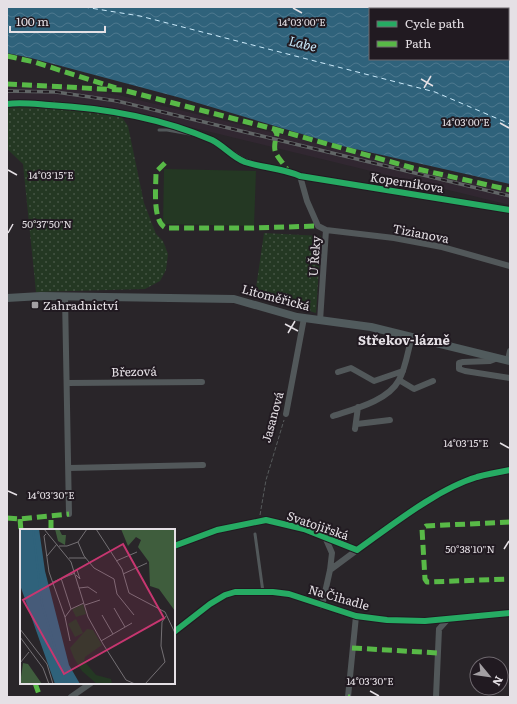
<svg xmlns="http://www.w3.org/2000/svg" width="517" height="704" font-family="Literata,serif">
  <defs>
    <pattern id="grass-dots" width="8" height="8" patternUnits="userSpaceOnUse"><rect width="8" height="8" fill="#243823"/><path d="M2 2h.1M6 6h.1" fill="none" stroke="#445443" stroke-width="1.8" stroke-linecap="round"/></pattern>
    <pattern id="water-waves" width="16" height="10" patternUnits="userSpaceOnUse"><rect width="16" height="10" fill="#2f627b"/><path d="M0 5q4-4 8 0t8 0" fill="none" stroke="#4d788e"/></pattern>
  </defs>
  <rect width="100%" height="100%" fill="#292529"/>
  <!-- built -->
  <path fill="#312731" d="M36,85l39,3 43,7 392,95v15l-394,-96 -61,-8 -48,-1v-14z"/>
  <!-- grass -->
  <path fill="url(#grass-dots)" d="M7,100l48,1 61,8 12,17 16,77 12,31 7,7 5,13 -2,16 -6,11 -15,8 -109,3 -13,-128 -16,-15z
    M264,233l57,3 -5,77 -61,-18z"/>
  <!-- garden -->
  <path fill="#243823" d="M164,169l92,2 -2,55 -91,-2z"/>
  <!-- water -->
  <path fill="url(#water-waves)" d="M7,7h468l13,2h-118v50h138v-47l2,1v171l-168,-38 -161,-48 -150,-40 -24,-5z"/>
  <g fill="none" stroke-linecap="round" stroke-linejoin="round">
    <!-- ferry -->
    <path stroke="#c9e9fa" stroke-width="1" stroke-dasharray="5 4" stroke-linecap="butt" d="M84,7l56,9 295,76 75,32"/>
    <!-- path -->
    <path stroke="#565a5b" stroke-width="1" stroke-dasharray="4 2" stroke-linecap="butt" d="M260,515l6,-35 18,-60"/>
    <!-- service -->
    <path stroke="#52585a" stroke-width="3" d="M159,130h8l34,6
      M255,534l8,58"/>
    <!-- minor -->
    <path stroke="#52585a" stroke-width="6" d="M201,136l12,5 31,20 17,5 27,5 12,5 210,34
      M300,176l7,25 11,25 8,4 -6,91
      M326,230l68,8 48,9 68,19
      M65,297l4,217
      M498,358l-8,3 -27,1 -4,1v6l6,2 45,7
      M508,360l2,-9
      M338,372l13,-4 23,13 29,-10
      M399,380l15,9 19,-8
      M67,383l135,-1
      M286,414l18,-96
      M333,416c21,-7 55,-15 66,-36 7,-13 9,-30 13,-44
      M357,424l33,-4
      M355,429l3,-22
      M69,468l134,-3
      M174,546l43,-16 49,-10 38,9 53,21c34,-24 80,-61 120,-73 11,-3 22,-5 33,-7
      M330,570l27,-20
      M322,606l8,-36 2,-17 -7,-16
      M174,632l36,-28 15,-9 10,-3h38l16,2 67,22 31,4 38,1 85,-8
      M71,697l20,-14
      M348,697l8,-81
      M436,697l3,-68 9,-10"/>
    <!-- secondary -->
    <path stroke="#515b5d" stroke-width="8" d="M7,298l34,-2 193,3 63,18 74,10 139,34"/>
    <!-- rail casing -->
    <g stroke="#616566" stroke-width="3.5">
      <path id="rail" d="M7,91l49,1 61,9 393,95"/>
    </g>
    <!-- rail -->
    <use href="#rail" stroke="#211a21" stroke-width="2" stroke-dasharray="6" stroke-linecap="butt"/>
    <!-- quiet -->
    <path stroke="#58b947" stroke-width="5" stroke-dasharray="10 5" stroke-linecap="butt" d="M7,56l27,6 82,26
      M7,84l116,6 151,39 3,5c-6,21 0,19 11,37
      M274,129l139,39 97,22
      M165,163l-9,9c0,15 -4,50 10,56h88l64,-2
      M7,518l13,1 49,-5
      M20,519l1,12
      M510,522l-84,4 -4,3 3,50 2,3 83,-3
      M51,530v-14
      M352,648l86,5
      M35,683l5,14
      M348,697h2"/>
    <!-- cycleway casing -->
    <g stroke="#211a21" stroke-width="8">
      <path id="cycleway" d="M7,104c14,-2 28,0 42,1 56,3 112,13 163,35 12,6 20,17 33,22 18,6 37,6 55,14l210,34
        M174,546l43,-16 49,-10 38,9 53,21c34,-24 80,-61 120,-73 11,-3 22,-5 33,-7
        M174,632l36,-28 15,-9 10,-3h38l16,2 67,22 31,4 38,1 85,-8"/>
    </g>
    <!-- cycleway -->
    <use href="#cycleway" stroke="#26ab63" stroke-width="6"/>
  </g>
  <!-- ticks -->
  <path fill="none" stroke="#e5e0e5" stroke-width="1.5" d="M293,8l9,5M421,79l12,7M424,88l7,-12M500,123l9,5M8,170l9,5M8,233l5,-9M285,324l13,7M288,333l7,-12M500,443l9,5M8,491l9,4M504,549l5,-8M370,691l9,5"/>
  <!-- markers -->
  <rect fill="#a39fa3" stroke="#211a21" stroke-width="1.5" x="31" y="301" width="8" height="8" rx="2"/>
  <g text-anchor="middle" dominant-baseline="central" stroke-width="4" stroke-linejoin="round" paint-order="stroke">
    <!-- street labels -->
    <g font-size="12" fill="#e5e0e5" stroke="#211a21">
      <text transform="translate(407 182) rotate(9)">Koperníkova</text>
      <text transform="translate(421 233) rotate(11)">Tizianova</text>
      <text transform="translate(314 256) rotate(-86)">U Řeky</text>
      <text transform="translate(276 297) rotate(15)">Litoměřická</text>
      <text transform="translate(134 371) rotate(-1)">Březová</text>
      <text transform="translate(272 417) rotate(-75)">Jasanová</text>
      <text transform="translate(318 525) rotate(19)">Svatojiřská</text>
      <text transform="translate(339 597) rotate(16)">Na Čihadle</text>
    </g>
    <!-- poi labels -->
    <g font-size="12" fill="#e5e0e5" stroke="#211a21" text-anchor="start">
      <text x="43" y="305">Zahradnictví</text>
    </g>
    <!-- water labels -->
    <g font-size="13" font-style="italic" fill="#c9e9fa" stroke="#211a21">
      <text transform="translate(303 43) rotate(14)">Labe</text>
    </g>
    <!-- neighbourhood labels -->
    <g font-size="13" font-weight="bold" fill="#e5e0e5" stroke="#211a21">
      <text x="404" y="339">Střekov-lázně</text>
    </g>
  </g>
  <!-- overview -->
  <g transform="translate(20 529)">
    <rect width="155" height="155" fill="#292529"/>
    <path d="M63,75l3,10 -10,3 -4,-8zM67,100l6,1 9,15 -17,12 -1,4 12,14 15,4 1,5h-15l-15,-13 -8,-13 -4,-10z" fill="#243823"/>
    <path d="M35,0h4l3,6h4l-1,10 -7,-4zM101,0h54v82l-16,-22 -9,-3 -1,-24 -11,-15 3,-7 -5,-3 -8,9zM3,134l5,1 14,20h-22z" fill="#3f5d3d"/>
    <path d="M56,90l7,14 -8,4 -7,-13z" fill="#243823"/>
    <path d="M0,0h19l6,42 24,94 11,19h-25l-35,-99z" fill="#2f627b"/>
    <path fill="none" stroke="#2f627b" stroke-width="2" d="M13,0l9,75 24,80"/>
    <path fill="none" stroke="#747074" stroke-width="1" d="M24,0l27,33 17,55 15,27 23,36 9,4M76,0l26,40 7,24 36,19 10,21M26,5l-2,2 5,36 16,45 5,24M58,13l6,14 10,12 20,11 3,15 17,21M39,17h8l11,-4 9,-13M27,27l10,-12M49,29h17M96,32l21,-9M103,45l24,-11M56,46l4,4 -3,-9M41,49l10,31M33,53l22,-9M59,59l9,-1 9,6M65,76l15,-5M94,79l11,19M82,86l11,19M45,88l6,-8 13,-6M0,100l27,35 6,20M0,108l23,31 6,16M81,112l31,-18M0,134l9,-11M125,155l20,-22 -4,-16 1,-24 4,-6"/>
    <path fill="#c73670" fill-opacity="0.15" stroke="#c73670" stroke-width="2" d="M103,15l41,74 -100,56 -41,-74z"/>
    <rect width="155" height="155" fill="none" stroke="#e5e0e5" stroke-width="2"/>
  </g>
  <g font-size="10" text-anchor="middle" fill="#e5e0e5" stroke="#211a21" stroke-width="4" stroke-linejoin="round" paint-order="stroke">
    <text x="302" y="26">14°03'00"E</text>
    <text x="466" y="126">14°03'00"E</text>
    <text x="51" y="179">14°03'15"E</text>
    <text x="47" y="228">50°37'50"N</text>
    <text x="466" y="447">14°03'15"E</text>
    <text x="51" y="499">14°03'30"E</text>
    <text x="470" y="553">50°38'10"N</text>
    <text x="370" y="685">14°03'30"E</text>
  </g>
  <!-- border -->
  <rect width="517" height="704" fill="none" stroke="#e5e0e5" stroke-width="16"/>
  <!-- legend -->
  <rect x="369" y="8" width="140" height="52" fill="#211a21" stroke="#6f696f"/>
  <rect x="377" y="21" width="20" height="6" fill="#26ab63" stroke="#6f696f"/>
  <text x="405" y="28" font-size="12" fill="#e5e0e5">Cycle path</text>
  <rect x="377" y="41" width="20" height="6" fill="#58b947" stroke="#6f696f"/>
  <text x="405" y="48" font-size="12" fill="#e5e0e5">Path</text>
  <!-- north arrow -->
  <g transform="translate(489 676) rotate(119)"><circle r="19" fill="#211a21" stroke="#6f696f"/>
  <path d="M0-3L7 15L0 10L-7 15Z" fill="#a39fa3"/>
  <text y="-6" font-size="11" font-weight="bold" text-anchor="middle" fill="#e5e0e5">N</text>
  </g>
  <!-- scale -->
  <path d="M10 26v6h95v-6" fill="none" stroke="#e5e0e5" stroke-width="2"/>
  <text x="16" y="26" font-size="12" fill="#e5e0e5" stroke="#211a21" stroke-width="3" paint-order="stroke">100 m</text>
</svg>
